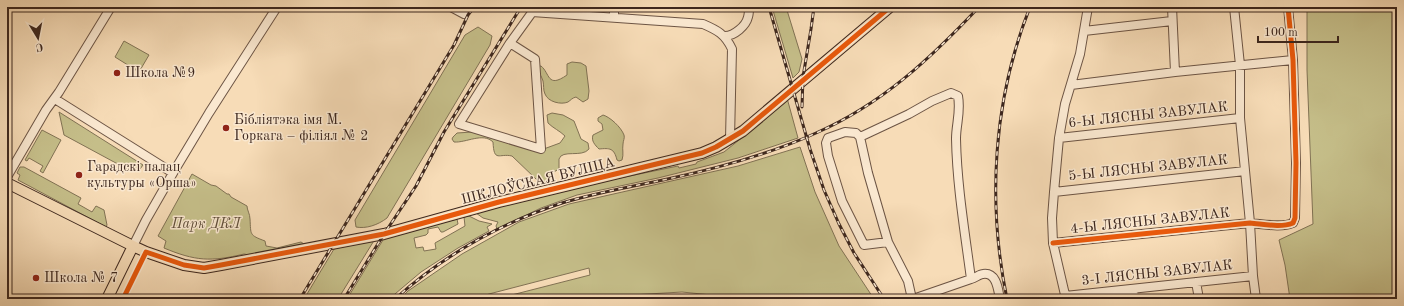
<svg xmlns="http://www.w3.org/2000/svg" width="1404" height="306" font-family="'Old Standard TT',serif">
  <rect width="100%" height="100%" fill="#f7dcb7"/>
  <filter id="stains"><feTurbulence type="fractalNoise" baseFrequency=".005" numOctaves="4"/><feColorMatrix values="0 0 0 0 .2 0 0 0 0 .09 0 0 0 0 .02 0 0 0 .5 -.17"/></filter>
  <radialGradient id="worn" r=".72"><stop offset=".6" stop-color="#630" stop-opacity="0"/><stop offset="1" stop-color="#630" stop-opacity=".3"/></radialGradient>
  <!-- green -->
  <path fill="#c5be89" stroke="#817254" d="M772,7h14l16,52 -3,13 -6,6z
    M1307,7h90v292h-107l-5,-34 -6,-25 34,-16 -6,-154z
    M478,27l14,9 -2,9 -103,173c-9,7 -21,11 -31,9l-1,-7 110,-185z
    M124,41l25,14 -10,17 -24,-15z
    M572,62l9,1 5,3 3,25 -1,8 -5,3 -7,-5c-4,1 -5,3 -8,5 -7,3 -20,0 -23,-8 -2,-4 -1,-9 -2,-13 -2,-6 -4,-7 -5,-15h3c9,7 6,23 26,9v-11z
    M787,98l11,40 -60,20 -80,20 -81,17 -36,13 -44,21 -1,-3 2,-4 -15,-4 -7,-5 86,-23 116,-24 1,2 17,-4 1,-2 27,-10 35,-28z
    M59,112l84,53 -3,4h-13l-63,-34z
    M552,113l11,2 11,6 7,18 7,4 1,6c-7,9 -27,0 -30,10 0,3 0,7 0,10l-7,4 -4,7 -5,3 -7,-4 -24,-23c-13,-3 -18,7 -19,-14 -10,-10 -27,1 -39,0l-2,-3 1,-2 4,-4 15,-1 69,18 19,-7 5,-7c-5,-5 -12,-8 -17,-13l-1,-8z
    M603,115c7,2 18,12 21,20 1,3 -1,6 -1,9 -1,6 1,10 -1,16l-3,1 -2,-1c-3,-12 -7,-12 -18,-11 -4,-4 -8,-8 -6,-14l10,-5 -1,-6 -4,-3v-3z
    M42,130l19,10 -18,33 -3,-2 3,-5 -14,-8 -2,3 -2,-1z
    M800,147l15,45 24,54 35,53h-124l-68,-7 -51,3 -36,4h-99l94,-24 -1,-7 -100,26 -12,5h-77l8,-8 54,-37 57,-32 50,-18 169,-38z
    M20,167h4l57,31 -3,6 14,8 4,-6 8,4 3,15 -1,2 -88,-47 2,-5 -3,-2z
    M192,174l19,11 5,1 11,8h2l2,3 16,9c0,4 3,8 3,13 1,16 -1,16 15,22l1,5 11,2 24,-6 3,2 -1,2 -54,9 -5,-1c-33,8 -49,7 -80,-6l2,-7 -8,-5z
    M469,216l10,5 13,3 -5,3 2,4 -31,17 -37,24 -32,27h-42l39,-64 71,-16 1,5 -15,8h-2l-3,-5 -10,2v4l-2,2 -12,3 2,10 7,-1 1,4 12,-2 -1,-6 30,-17 -1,-9z
    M375,239l-37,60h-34l30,-50z"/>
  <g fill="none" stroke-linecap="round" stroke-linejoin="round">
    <!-- minor casing -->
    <g stroke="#6c5444" stroke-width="10">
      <path id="minor" d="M451,7l13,7
        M1172,7l3,65
        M1234,7l6,58v53l10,105 3,53 3,23
        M532,12l171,12c14,6 22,10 29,25l-2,90
        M614,17v-10
        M1084,31l88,-10
        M725,36c9,0 21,-10 23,-19 1,-3 1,-7 1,-10
        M510,43l25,16 6,90 -82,-25 51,-81 26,-36
        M1071,85l104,-13 118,-12
        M55,99l118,74
        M860,137l49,-23 23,-13 19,-8 7,3c3,16 -2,28 -2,43 1,47 9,94 15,140l-58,20
        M860,137l-4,-4 -11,-1 -17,6 -2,5 2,13 14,45 22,44 24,-3
        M860,137l8,36 20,69 20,39 4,18
        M1059,138l181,-20
        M7,177l39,-67 13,-18 52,-85
        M1054,192l191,-21
        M1053,243l197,-20c13,1 31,5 43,0l2,-5 1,-55 -3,-103 -5,-53
        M133,246l13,-26 27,-47 36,-60 68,-106
        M971,279c4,-1 9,-5 12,-5 14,-2 15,16 17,25
        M1196,282l3,17
        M1133,289l1,10
        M1065,296l188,-20
        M1066,299l-13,-56 -1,-25 2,-26 5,-54 6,-34 15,-50 8,-47"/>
    </g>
    <!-- major casing -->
    <g stroke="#3d271e" stroke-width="12">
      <path id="major" d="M7,183l126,63 13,6 38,13 20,3 17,-3 163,-31 115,-32 203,-49 14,-6 27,-16 147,-124
        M107,299l26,-53"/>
    </g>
    <!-- minor -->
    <use href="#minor" stroke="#fae8d0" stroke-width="8"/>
    <!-- major -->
    <use href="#major" stroke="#f7dcb7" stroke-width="10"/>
    <!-- rail casing -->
    <g stroke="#3d271e" stroke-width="3">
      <path id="rail" d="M769,7l41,142 14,41 15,34 15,29 30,46
        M802,107l1,-30 8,-48 3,-22
        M300,299l154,-254 14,-30 6,-8
        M344,299l40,-65 32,-48 28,-54 77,-125
        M395,299c48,-43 106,-76 167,-96 33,-10 67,-16 101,-23 52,-11 105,-25 153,-47 66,-29 114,-74 163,-126
        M1007,299c-20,-97 -14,-199 23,-292"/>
    </g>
    <!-- rail -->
    <use href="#rail" stroke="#fae8d0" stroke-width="1.5" stroke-dasharray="4.5" stroke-linecap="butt"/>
    <!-- cycleway casing -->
    <g stroke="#fae8d0" stroke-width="8">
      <path id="cycleway" d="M1053,243l197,-20c13,1 31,5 43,0l2,-5 1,-55 -3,-103 -5,-53
        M123,299l23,-47 38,13 20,3 17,-3 163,-31 115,-32 203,-49 14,-6 27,-16 147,-124"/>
    </g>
    <!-- cycleway -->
    <use href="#cycleway" stroke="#e8590c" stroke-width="5"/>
  </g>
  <!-- markers -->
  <g fill="#8f2418" stroke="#fae8d0" stroke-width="1.5">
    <circle cx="117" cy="73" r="4"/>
    <circle cx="226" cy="128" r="4"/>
    <circle cx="79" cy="175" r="4"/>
    <circle cx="36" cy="278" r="4"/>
  </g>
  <g text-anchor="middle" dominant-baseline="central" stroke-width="3" stroke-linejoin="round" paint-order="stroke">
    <!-- poi labels -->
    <g font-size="14" fill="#3d271e" stroke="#fae8d0" text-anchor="start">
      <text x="125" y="73">Школа №9</text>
      <text x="234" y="120">Бібліятэка імя М.<tspan x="234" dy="16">Горкага – філіял № 2</tspan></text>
      <text x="87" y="167">Гарадскі палац<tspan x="87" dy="16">культуры «Орша»</tspan></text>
      <text x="44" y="278">Школа № 7</text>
    </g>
    <!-- street labels -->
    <g font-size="14" fill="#3d271e" stroke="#fae8d0">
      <text transform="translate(1148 115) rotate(-6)">6-Ы ЛЯСНЫ ЗАВУЛАК</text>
      <text transform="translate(1148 168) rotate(-6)">5-Ы ЛЯСНЫ ЗАВУЛАК</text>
      <text transform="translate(538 181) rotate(-14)">ШКЛОЎСКАЯ ВУЛІЦА</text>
      <text transform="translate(1150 221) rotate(-6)">4-Ы ЛЯСНЫ ЗАВУЛАК</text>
      <text transform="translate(1157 273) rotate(-6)">3-І ЛЯСНЫ ЗАВУЛАК</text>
    </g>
    <!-- park labels -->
    <g font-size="14" font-style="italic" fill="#5f4d39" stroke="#fae8d0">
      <text x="206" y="224">Парк ДКЛ</text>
    </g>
  </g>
  <!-- margin -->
  <rect width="1404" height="306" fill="none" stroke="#f7dcb7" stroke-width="24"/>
  <rect x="8" y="8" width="1388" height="290" fill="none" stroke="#3d271e" stroke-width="2"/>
  <rect x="12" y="12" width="1380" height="282" fill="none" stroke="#3d271e"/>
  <!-- north arrow -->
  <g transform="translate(38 38) rotate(170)" stroke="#fae8d0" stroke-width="3" paint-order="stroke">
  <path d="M0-3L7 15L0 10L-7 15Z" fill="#3d271e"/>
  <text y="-6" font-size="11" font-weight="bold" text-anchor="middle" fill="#3d271e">С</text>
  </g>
  <!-- scale -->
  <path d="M1258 36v6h80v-6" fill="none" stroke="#3d271e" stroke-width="2"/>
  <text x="1264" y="36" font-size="12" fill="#3d271e" stroke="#fae8d0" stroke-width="3" paint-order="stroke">100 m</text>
  <rect width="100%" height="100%" filter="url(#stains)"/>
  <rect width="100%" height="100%" fill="url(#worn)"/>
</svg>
